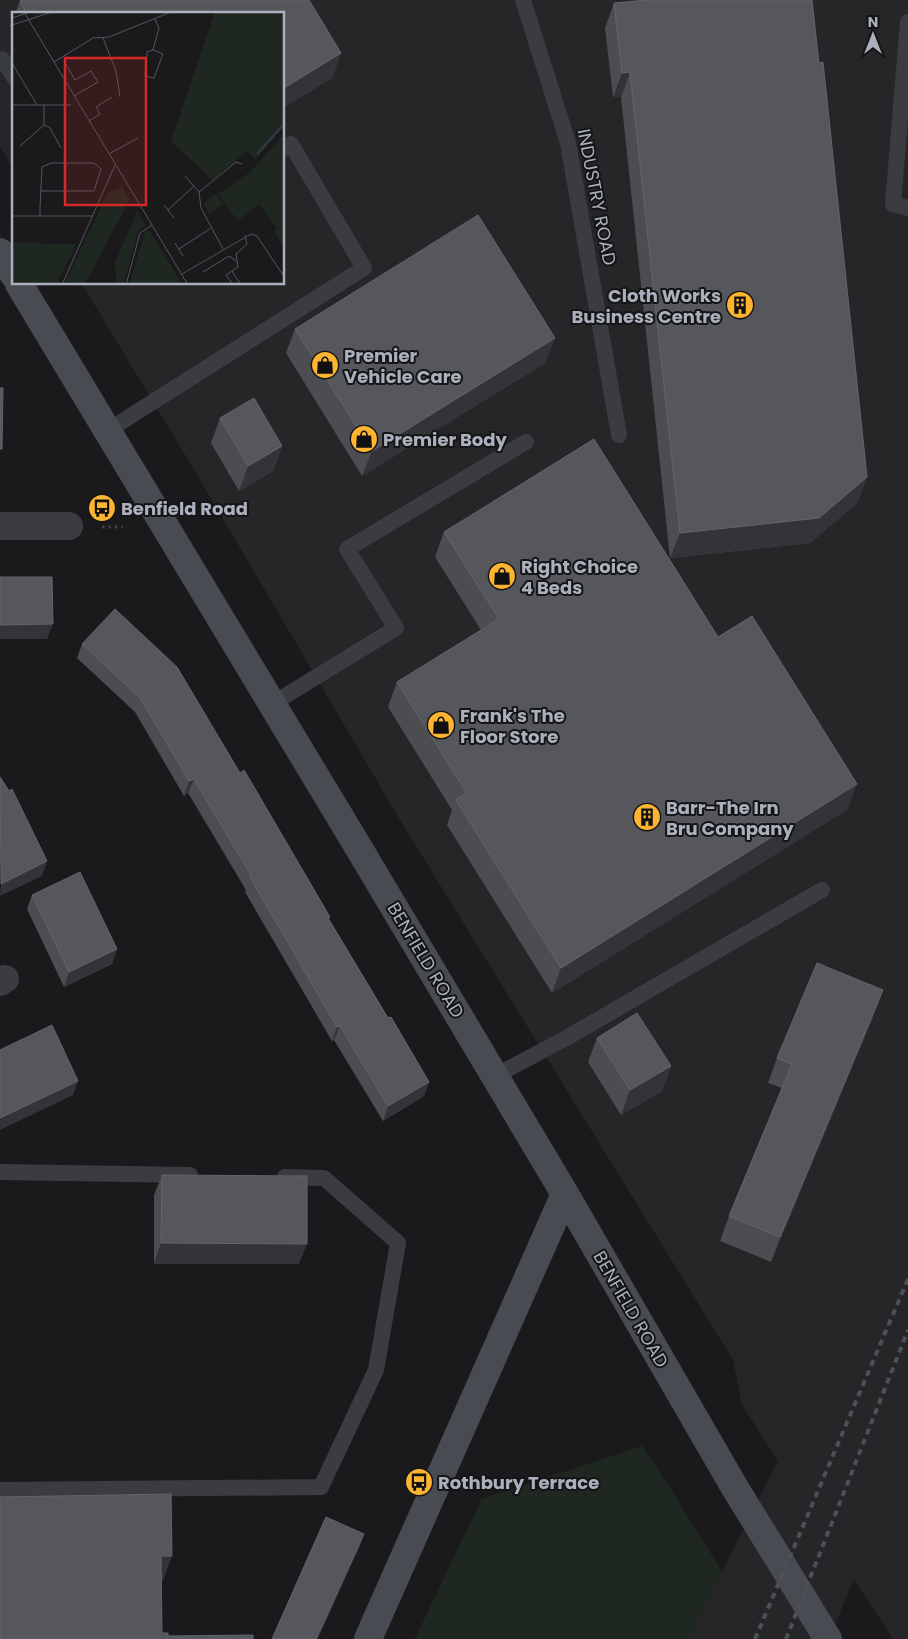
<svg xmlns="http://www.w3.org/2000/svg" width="908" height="1639" font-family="Poppins,sans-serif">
  <rect width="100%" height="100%" fill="#1a1a1c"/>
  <!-- built -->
  <path fill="#262629" d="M0,0h908v1639h-15l-39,-60 -25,60h-414l67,-140 160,-53 30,45 50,81 56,-111 -36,-56 -9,-45 -333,-540 -201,-342 -117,-194h202v-270h-270v156l-14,-23z"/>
  <!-- green -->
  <path fill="#1f2820" d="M642,1446l30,45 50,81 -34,67h-273l67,-140z"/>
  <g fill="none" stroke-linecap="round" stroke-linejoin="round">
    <!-- path -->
    <path stroke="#404349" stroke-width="3" stroke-dasharray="2.5 4" stroke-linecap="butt" d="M102,527h21"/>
    <!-- lane -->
    <path stroke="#3a3c41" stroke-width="16" d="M523,0l45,143 51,292
      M908,22l-15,182 15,4
      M2,59l12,18
      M107,431l257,-163 -73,-124 -7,4
      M272,704l124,-76 -49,-79 179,-107
      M495,1076l73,-39 254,-147
      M0,1172l190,3
      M0,1490l321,-3 55,-117 22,-127 -74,-65 -39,-1"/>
    <!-- street -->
    <path stroke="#3a3c41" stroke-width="28" d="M0,526h69
      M0,982l5,-3"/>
    <!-- secondary -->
    <path stroke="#484b52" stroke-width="28" d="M0,252l14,23
      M19,284l335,556 211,354 170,294 93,151
      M368,1639l197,-445"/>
    <!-- rail -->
    <path stroke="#4d5057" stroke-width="4" stroke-dasharray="6 5" stroke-linecap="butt" d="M755,1639l153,-360
      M786,1639l122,-309"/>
  </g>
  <!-- wall -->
  <path fill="#4b4d51" d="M22,0h287l32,53 -9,25 -48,29v-93h-269l5,-13z
    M614,3l253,474 -9,25 -48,41 -140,15 -49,-461h-8l-8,-69z
    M14,17v15l-4,-6z
    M295,329l260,9 -10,25 -183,113 -76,-123z
    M220,418l62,28 -9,25 -34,20 -28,-48z
    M444,532l274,105 130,172 -296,184 -105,-168 5,-15 -64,-103 9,-25 84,-52 -46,-73z
    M82,644l158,129 148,245 41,64 -5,14 -41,25 -49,-81 -2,1 -87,-149 1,-2 -58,-97 -4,3 -49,-84 -58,-54z
    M32,895l85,54 -5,15 -48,23 -37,-78z
    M874,1015l-103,247 -51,-21 9,-25 53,-128 -14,-5 9,-25z
    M597,1038l74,28 -9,25 -41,24 -33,-53z
    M162,1175l137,89h-145v-69z"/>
  <!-- shaded-wall -->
  <path fill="#333437" d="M341,53l-9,25 -48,29v-19z
    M630,72l-9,25h-8l9,-24z
    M555,338l-10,25 -183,113 10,-25z
    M282,446l-9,25 -34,20 9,-25z
    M867,477l-9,25 -48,41 -140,15 10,-25z
    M53,624l-6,15h-47v-14z
    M194,779l-6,14 -4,3 5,-15z
    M857,784l-9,25 -296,184 9,-25z
    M47,861l-5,15 -42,20 1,-12z
    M117,949l-5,15 -48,23 5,-15z
    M883,990l-9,25 -103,247 9,-25z
    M340,1026l-6,14 -2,1 5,-14z
    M671,1066l-9,25 -41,24 9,-25z
    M78,1081l-5,14 -73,35v-12z
    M429,1082l-5,14 -41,25 5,-15z
    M161,1243l146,1 -8,20h-145z
    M364,1534l-5,14 -41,91h-2z
    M161,1556h11l-9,25h-11z"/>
  <!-- building -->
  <path fill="#56575d" stroke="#63656c" d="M22,0h287l32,53 -57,35v-74h-257l-7,-13z
    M647,0h165l7,63 4,-1 44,415 -48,41 -139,15 -50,-461 -8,1 -8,-70z
    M478,215l77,123 -183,113 -77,-122z
    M0,388h3l-1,61h-2z
    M254,398l28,48 -34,20 -28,-48z
    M594,439l124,198 34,-21 105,168 -296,184 -105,-168 11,-7 -70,-111 102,-63 -55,-87z
    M0,577h52l1,47 -53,1z
    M115,609l62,58 63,106 4,-3 86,147 -2,1 60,100 3,-1 38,65 -41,24 -48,-80 -3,1 -87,-150h2l-58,-98 -5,2 -49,-83 -58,-54z
    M0,777l9,14 3,-2 35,72 -46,23z
    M80,872l37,77 -48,23 -37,-77z
    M817,963l66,27 -103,247 -51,-21 63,-152 -15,-6z
    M637,1013l34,53 -41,24 -33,-52z
    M52,1025l26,56 -78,37v-68z
    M162,1175l145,1v68l-146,-1z
    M171,1494l1,62h-11l1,77h6v3l85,-1v4h-253v-142z
    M326,1517l38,17 -48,105h-44z"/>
  <!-- icons -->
  <defs>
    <g id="building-disc" transform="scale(1.4375)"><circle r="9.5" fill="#fdb431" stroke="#151517"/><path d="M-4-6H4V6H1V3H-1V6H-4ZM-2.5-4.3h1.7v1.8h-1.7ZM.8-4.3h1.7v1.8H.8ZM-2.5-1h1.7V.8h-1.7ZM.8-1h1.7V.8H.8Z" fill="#111"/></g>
    <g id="shop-disc" transform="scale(1.4375)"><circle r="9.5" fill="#fdb431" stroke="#151517"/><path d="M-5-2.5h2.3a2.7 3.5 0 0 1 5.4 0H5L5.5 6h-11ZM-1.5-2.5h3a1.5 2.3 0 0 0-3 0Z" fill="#111"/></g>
    <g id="bus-disc" transform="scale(1.4375)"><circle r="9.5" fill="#fdb431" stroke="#151517"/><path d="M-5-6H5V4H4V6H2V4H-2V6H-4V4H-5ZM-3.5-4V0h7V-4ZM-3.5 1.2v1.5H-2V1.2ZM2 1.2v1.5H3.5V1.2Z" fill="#111"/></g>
  </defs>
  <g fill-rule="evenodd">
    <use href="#building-disc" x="740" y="305"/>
    <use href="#shop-disc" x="325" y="365"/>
    <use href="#shop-disc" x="364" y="439"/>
    <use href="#bus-disc" x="102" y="508"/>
    <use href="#shop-disc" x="502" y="576"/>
    <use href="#shop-disc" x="441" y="725"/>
    <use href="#building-disc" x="647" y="817"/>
    <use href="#bus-disc" x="419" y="1482"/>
  </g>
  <g text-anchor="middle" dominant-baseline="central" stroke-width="4" stroke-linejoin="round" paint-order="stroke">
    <!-- street labels -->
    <g font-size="18" fill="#abb1bc" stroke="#151517">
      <text transform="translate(597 197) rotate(79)">INDUSTRY ROAD</text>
      <text transform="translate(426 960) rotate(59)">BENFIELD ROAD</text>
      <text transform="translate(631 1309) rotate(60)">BENFIELD ROAD</text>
    </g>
    <!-- poi labels -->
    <g font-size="18" font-weight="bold" fill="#abb1bc" stroke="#151517" text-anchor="start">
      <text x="721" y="295" text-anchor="end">Cloth Works<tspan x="721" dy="21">Business Centre</tspan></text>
      <text x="344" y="355">Premier<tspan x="344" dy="21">Vehicle Care</tspan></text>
      <text x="383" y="439">Premier Body</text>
      <text x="121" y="508">Benfield Road</text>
      <text x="521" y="566">Right Choice<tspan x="521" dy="21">4 Beds</tspan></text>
      <text x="460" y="715">Frank's The<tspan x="460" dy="21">Floor Store</tspan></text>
      <text x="666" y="807">Barr-The Irn<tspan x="666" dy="21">Bru Company</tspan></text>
      <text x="438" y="1482">Rothbury Terrace</text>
    </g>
  </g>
  <!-- overview -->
  <g transform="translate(12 12)">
    <rect width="272" height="272" fill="#1a1a1c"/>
    <path d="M203,0h69v114l-28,33 -9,-8 -35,29 -41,-39zM272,122v114l-10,-17 3,-3 -18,-24 -21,17 -20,-27 31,-21zM110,175l8,12 -45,85 -21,1 44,-93zM204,182l8,10 -15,10 -5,-11zM125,199l8,13 -8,10 -13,50h-8l-1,-21zM133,219l5,1 32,52 -53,1zM0,230l46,2h18l-19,40 -45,1z" fill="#1f2820"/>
    <path fill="none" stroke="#2e3942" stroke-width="2.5" d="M245,142l28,-31"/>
    <path fill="none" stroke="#54565c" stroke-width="1" d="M12,0l164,273M0,6l18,-6M0,13l40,-13M91,26l13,33 4,26M141,38l-6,2 -2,24 9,2 9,-24 -10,-4 6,-22 -4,-9M42,50l39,-24 16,-1 62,-25M0,51l25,42M53,51l10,17 16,-9 7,11 -24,14M0,93h59M77,109l11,-7 -4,-7 16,-10M32,113l6,3 11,20M8,134l24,-21v-20M97,142l29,-16M173,164l14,16 2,16 22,41M187,180l37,-30 6,2M152,193l10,13M156,198l26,-24M0,204h81M28,204v-8l2,-41 9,-4h43l7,6 -7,22h-53M163,231l8,13M167,237l32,-21M220,259l9,14M191,260l26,-16 7,5M170,262l69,-40 6,2 26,39M50,273l53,-120M114,273l14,-52 12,-8M221,273l-7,-10 12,-8 -2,-13 11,-10 -2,-9"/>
    <path fill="#d62828" fill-opacity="0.15" stroke="#d62828" stroke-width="2.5" d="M53,46h81v147h-81z"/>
    <rect width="272" height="272" fill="none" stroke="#abb1bc" stroke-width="2.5"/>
  </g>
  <!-- north arrow -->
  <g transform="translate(873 35)" stroke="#151517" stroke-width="4" paint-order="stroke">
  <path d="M0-4L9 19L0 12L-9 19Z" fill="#abb1bc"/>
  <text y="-8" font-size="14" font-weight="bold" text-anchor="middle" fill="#abb1bc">N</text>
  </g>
</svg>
